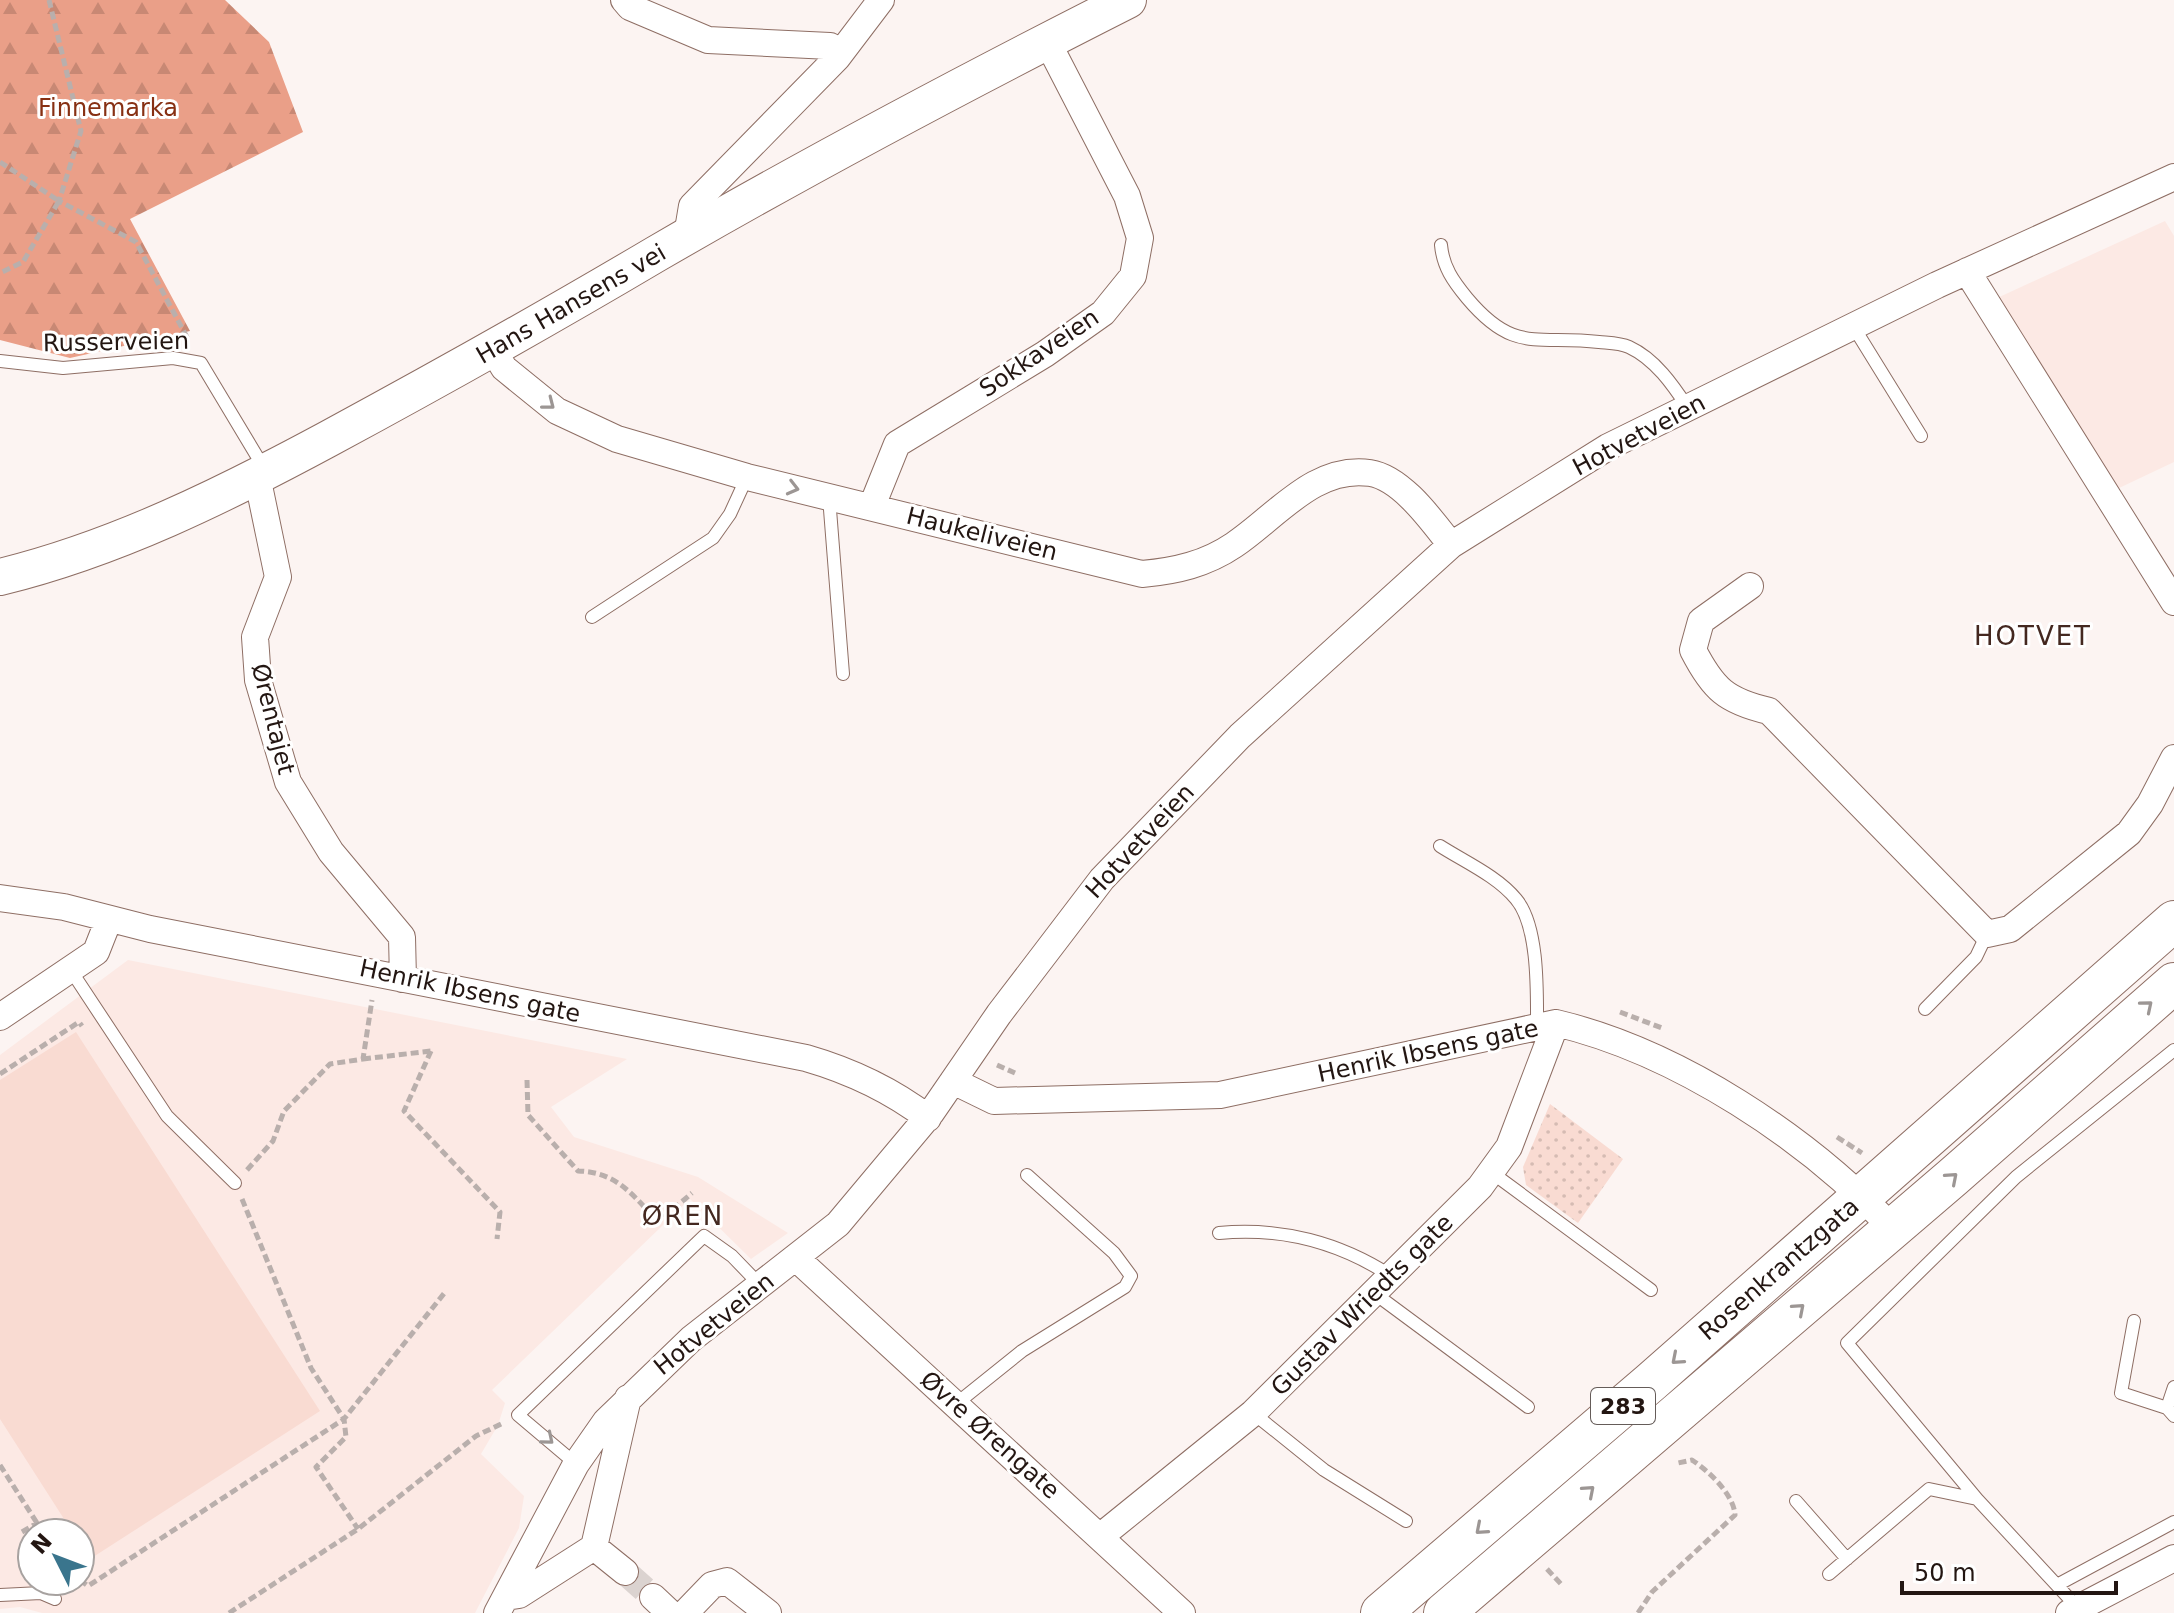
<svg xmlns="http://www.w3.org/2000/svg" width="2174" height="1613" font-family="'DejaVu Sans',sans-serif">
  <defs>
    <pattern id="forest-firs" width="22" height="20" patternUnits="userSpaceOnUse" patternTransform="scale(2)"><rect width="22" height="20" fill="#ea9f88"/><path d="M5 1l3.5 6h-7zM16 11l3.5 6h-7z" fill="#c88874"/></pattern>
    <pattern id="park-dots" width="8" height="8" patternUnits="userSpaceOnUse" patternTransform="scale(2)"><rect width="8" height="8" fill="#f9dbd2"/><path d="M2 2h.1M6 6h.1" fill="none" stroke="#d5bbb3" stroke-width="1.8" stroke-linecap="round"/></pattern>
  </defs>
  <rect width="100%" height="100%" fill="#fcf4f2"/>
  <!-- built -->
  <path fill="#fce9e4" fill-rule="evenodd" d="M2165,221l9,15v226l-57,27 -122,-190z
    M128,960l499,99 -76,48 23,30 124,40 90,56 -37,26 -61,-60 -198,191 13,13 -7,22 -17,29 43,42 -5,32 -44,85h-433l-22,-6 -20,2v-554zM32,1533h48v48h-48z"/>
  <!-- grass -->
  <path fill="#f9dbd2" d="M76,1032l244,379 -230,148 -10,-15v-11h-7l-73,-114v-339z"/>
  <!-- forest -->
  <path fill="url(#forest-firs)" d="M0,0h225l44,42 34,90 -173,87 60,112 -120,27 -70,-18z"/>
  <!-- park -->
  <path fill="url(#park-dots)" d="M1550,1104l73,55 -45,64 -52,-38 -3,-18z"/>
  <g fill="none" stroke-linecap="round" stroke-linejoin="round">
    <!-- street-tunnel -->
    <path stroke="#dbd3d0" stroke-width="26" stroke-dasharray="26 13" stroke-linecap="butt" d="M625,1572l28,25"/>
    <!-- lane casing -->
    <g stroke="#8e6e64" stroke-width="14">
      <path id="lane" d="M1441,245c2,22 12,36 26,53 47,56 69,37 132,44 10,1 21,1 30,5 26,12 44,38 59,61
        M1853,326l68,110
        M0,361l63,7 110,-10 28,5 63,105
        M829,497l14,177
        M592,617l121,-79 17,-24 17,-37
        M1440,846c25,16 57,30 76,53 23,27 21,94 21,128
        M70,969l97,147 68,67
        M1925,1009l51,-52 11,-23
        M1491,1172l160,118
        M1219,1233c62,-6 121,10 172,43
        M1374,1293l154,114
        M2134,1321l-13,72 46,15
        M2174,1387l-7,21 7,8
        M956,1404l66,-53 103,-64 6,-11 -17,-23 -87,-78
        M1253,1413l71,57 82,51
        M576,1464l-58,-49 186,-179 28,20 28,29
        M1977,1499l-130,-156 169,-166 158,-127
        M1796,1501l51,58
        M1829,1574l100,-85 48,10 101,109
        M2057,1585l117,-63
        M0,1595l41,-2 14,6"/>
    </g>
    <!-- street casing -->
    <g stroke="#8e6e64" stroke-width="28">
      <path id="street" d="M624,0l6,7 78,33 122,6 7,12 -145,148 -5,30
        M837,58l44,-58
        M1967,271l207,331
        M493,350l11,18 53,43 60,28 130,38 395,97c34,-3 64,-10 92,-29 42,-28 80,-80 136,-72 32,5 62,48 81,72
        M257,476l21,101 -23,60 3,43 30,102 43,70 71,85 1,42
        M872,506l25,-62 148,-90 58,-41 30,-37 7,-38 -13,-42 -80,-155
        M1750,586l-49,35 -8,29c20,39 33,51 76,61l218,223 23,-5 119,-96 21,-29 24,-46
        M0,898l64,9 86,22 656,129c45,13 84,31 122,60
        M0,1017l96,-65 13,-33
        M953,1081l41,20 226,-6 336,-72c122,29 252,115 337,206
        M797,1259l385,354
        M1101,1536l152,-123 227,-226 29,-40 47,-124
        M594,1547l34,-149
        M594,1547l31,25
        M506,1597l13,-2 75,-48
        M653,1597l17,16
        M497,1613l79,-149 30,-43 85,-82 147,-115 93,-111 68,-99 103,-135 138,-143 211,-191 157,-98 329,-162 237,-108
        M685,1613l27,-28 15,-4 41,32
        M2069,1613l105,-55"/>
    </g>
    <!-- secondary casing -->
    <g stroke="#8e6e64" stroke-width="38">
      <path id="secondary" d="M0,577c115,-28 224,-82 328,-138 111,-60 220,-121 328,-185 155,-90 312,-173 472,-254"/>
    </g>
    <!-- primary casing -->
    <g stroke="#8e6e64" stroke-width="42">
      <path id="primary" d="M1381,1613l270,-231 523,-461
        M1444,1613l509,-436 221,-194"/>
    </g>
    <!-- path -->
    <path stroke="#b9afac" stroke-width="5" stroke-dasharray="8 4" stroke-linecap="butt" d="M49,0l32,131 -22,70 77,41 53,99
      M0,162l59,39 -36,61 -23,11
      M1620,1012l42,16
      M431,1051l-27,60 96,101 -3,27
      M363,1059l68,-8
      M997,1065l18,8
      M0,1074l79,-52 3,4
      M527,1080l1,35 50,56c39,1 55,24 80,51l34,-29
      M1837,1137l25,16
      M247,1170l26,-29 11,-30 46,-47 33,-5 9,-59
      M242,1199l69,169 33,51 2,18 -30,30 42,62
      M0,1465l37,58
      M22,1532l15,-9 7,10
      M1547,1569l14,15
      M80,1580l8,6 256,-167 102,-128
      M229,1613l129,-84 118,-93 27,-13
      M1638,1613l14,-21 83,-77c-1,-20 -26,-44 -43,-55l-14,3"/>
    <!-- lane -->
    <use href="#lane" stroke="#fff" stroke-width="12"/>
    <!-- street -->
    <use href="#street" stroke="#fff" stroke-width="26"/>
    <!-- secondary -->
    <use href="#secondary" stroke="#fff" stroke-width="36"/>
    <!-- primary -->
    <use href="#primary" stroke="#fff" stroke-width="40"/>
  </g>
  <!-- one-way arrows -->
  <defs><path id="oneway-chevron" d="M-2-3.5L2.5 0L-2 3.5" fill="none" stroke-width="1.6" stroke-linecap="round" stroke-linejoin="round" transform="scale(2)"/></defs>
  <g stroke="#9c9694">
    <use href="#oneway-chevron" transform="translate(549 404) rotate(38)"/>
    <use href="#oneway-chevron" transform="translate(793 488) rotate(14)"/>
    <use href="#oneway-chevron" transform="translate(2147 1006) rotate(-40)"/>
    <use href="#oneway-chevron" transform="translate(1952 1178) rotate(-41)"/>
    <use href="#oneway-chevron" transform="translate(1799 1309) rotate(-41)"/>
    <use href="#oneway-chevron" transform="translate(1677 1359) rotate(139)"/>
    <use href="#oneway-chevron" transform="translate(548 1439) rotate(40)"/>
    <use href="#oneway-chevron" transform="translate(1589 1491) rotate(-41)"/>
    <use href="#oneway-chevron" transform="translate(1481 1529) rotate(139)"/>
  </g>
  <g text-anchor="middle" dominant-baseline="central" stroke-width="6" stroke-linejoin="round" paint-order="stroke">
    <!-- shield labels -->
    <rect fill="#fff" stroke="#655c59" stroke-width="2" x="1591" y="1388" width="64" height="36" rx="6"/>
    <g font-size="22" font-weight="bold" fill="#231612">
      <text x="1623" y="1406">283</text>
    </g>
    <!-- park labels -->
    <g font-size="24" fill="#873013" stroke="#fff">
      <text x="108" y="108">Finnemarka</text>
    </g>
    <!-- street labels -->
    <g font-size="24" fill="#231612" stroke="#fff">
      <text transform="translate(571 304) rotate(-30)">Hans Hansens vei</text>
      <text transform="translate(116 342) rotate(-1)">Russerveien</text>
      <text transform="translate(1039 353) rotate(-34)">Sokkaveien</text>
      <text transform="translate(1639 435) rotate(-28)">Hotvetveien</text>
      <text transform="translate(982 534) rotate(14)">Haukeliveien</text>
      <text transform="translate(273 719) rotate(76)">Ørentajet</text>
      <text transform="translate(1140 841) rotate(-47)">Hotvetveien</text>
      <text transform="translate(470 991) rotate(12)">Henrik Ibsens gate</text>
      <text transform="translate(1428 1051) rotate(-12)">Henrik Ibsens gate</text>
      <text transform="translate(1779 1269) rotate(-41)">Rosenkrantzgata</text>
      <text transform="translate(1362 1305) rotate(-45)">Gustav Wriedts gate</text>
      <text transform="translate(714 1324) rotate(-39)">Hotvetveien</text>
      <text transform="translate(990 1435) rotate(42)">Øvre Ørengate</text>
    </g>
    <!-- neighbourhood labels -->
    <g font-size="26" letter-spacing="2" fill="#442820" stroke="#fff">
      <text x="2033" y="636">HOTVET</text>
      <text x="683" y="1216">ØREN</text>
    </g>
  </g>
  <!-- north arrow -->
  <g transform="translate(56 1557) rotate(312)"><circle r="38" fill="#ffffff" stroke="#a7a2a0" stroke-width="2"/>
  <path d="M0-6L14 30L0 20L-14 30Z" fill="#3a758d"/>
  <text y="-12" font-size="22" font-weight="bold" text-anchor="middle" fill="#231612">N</text>
  </g>
  <!-- scale -->
  <path d="M1902 1581v12h214v-12" fill="none" stroke="#231612" stroke-width="4"/>
  <text x="1914" y="1581" font-size="24" fill="#231612" stroke="#ffffff" stroke-width="6" paint-order="stroke">50 m</text>
</svg>
